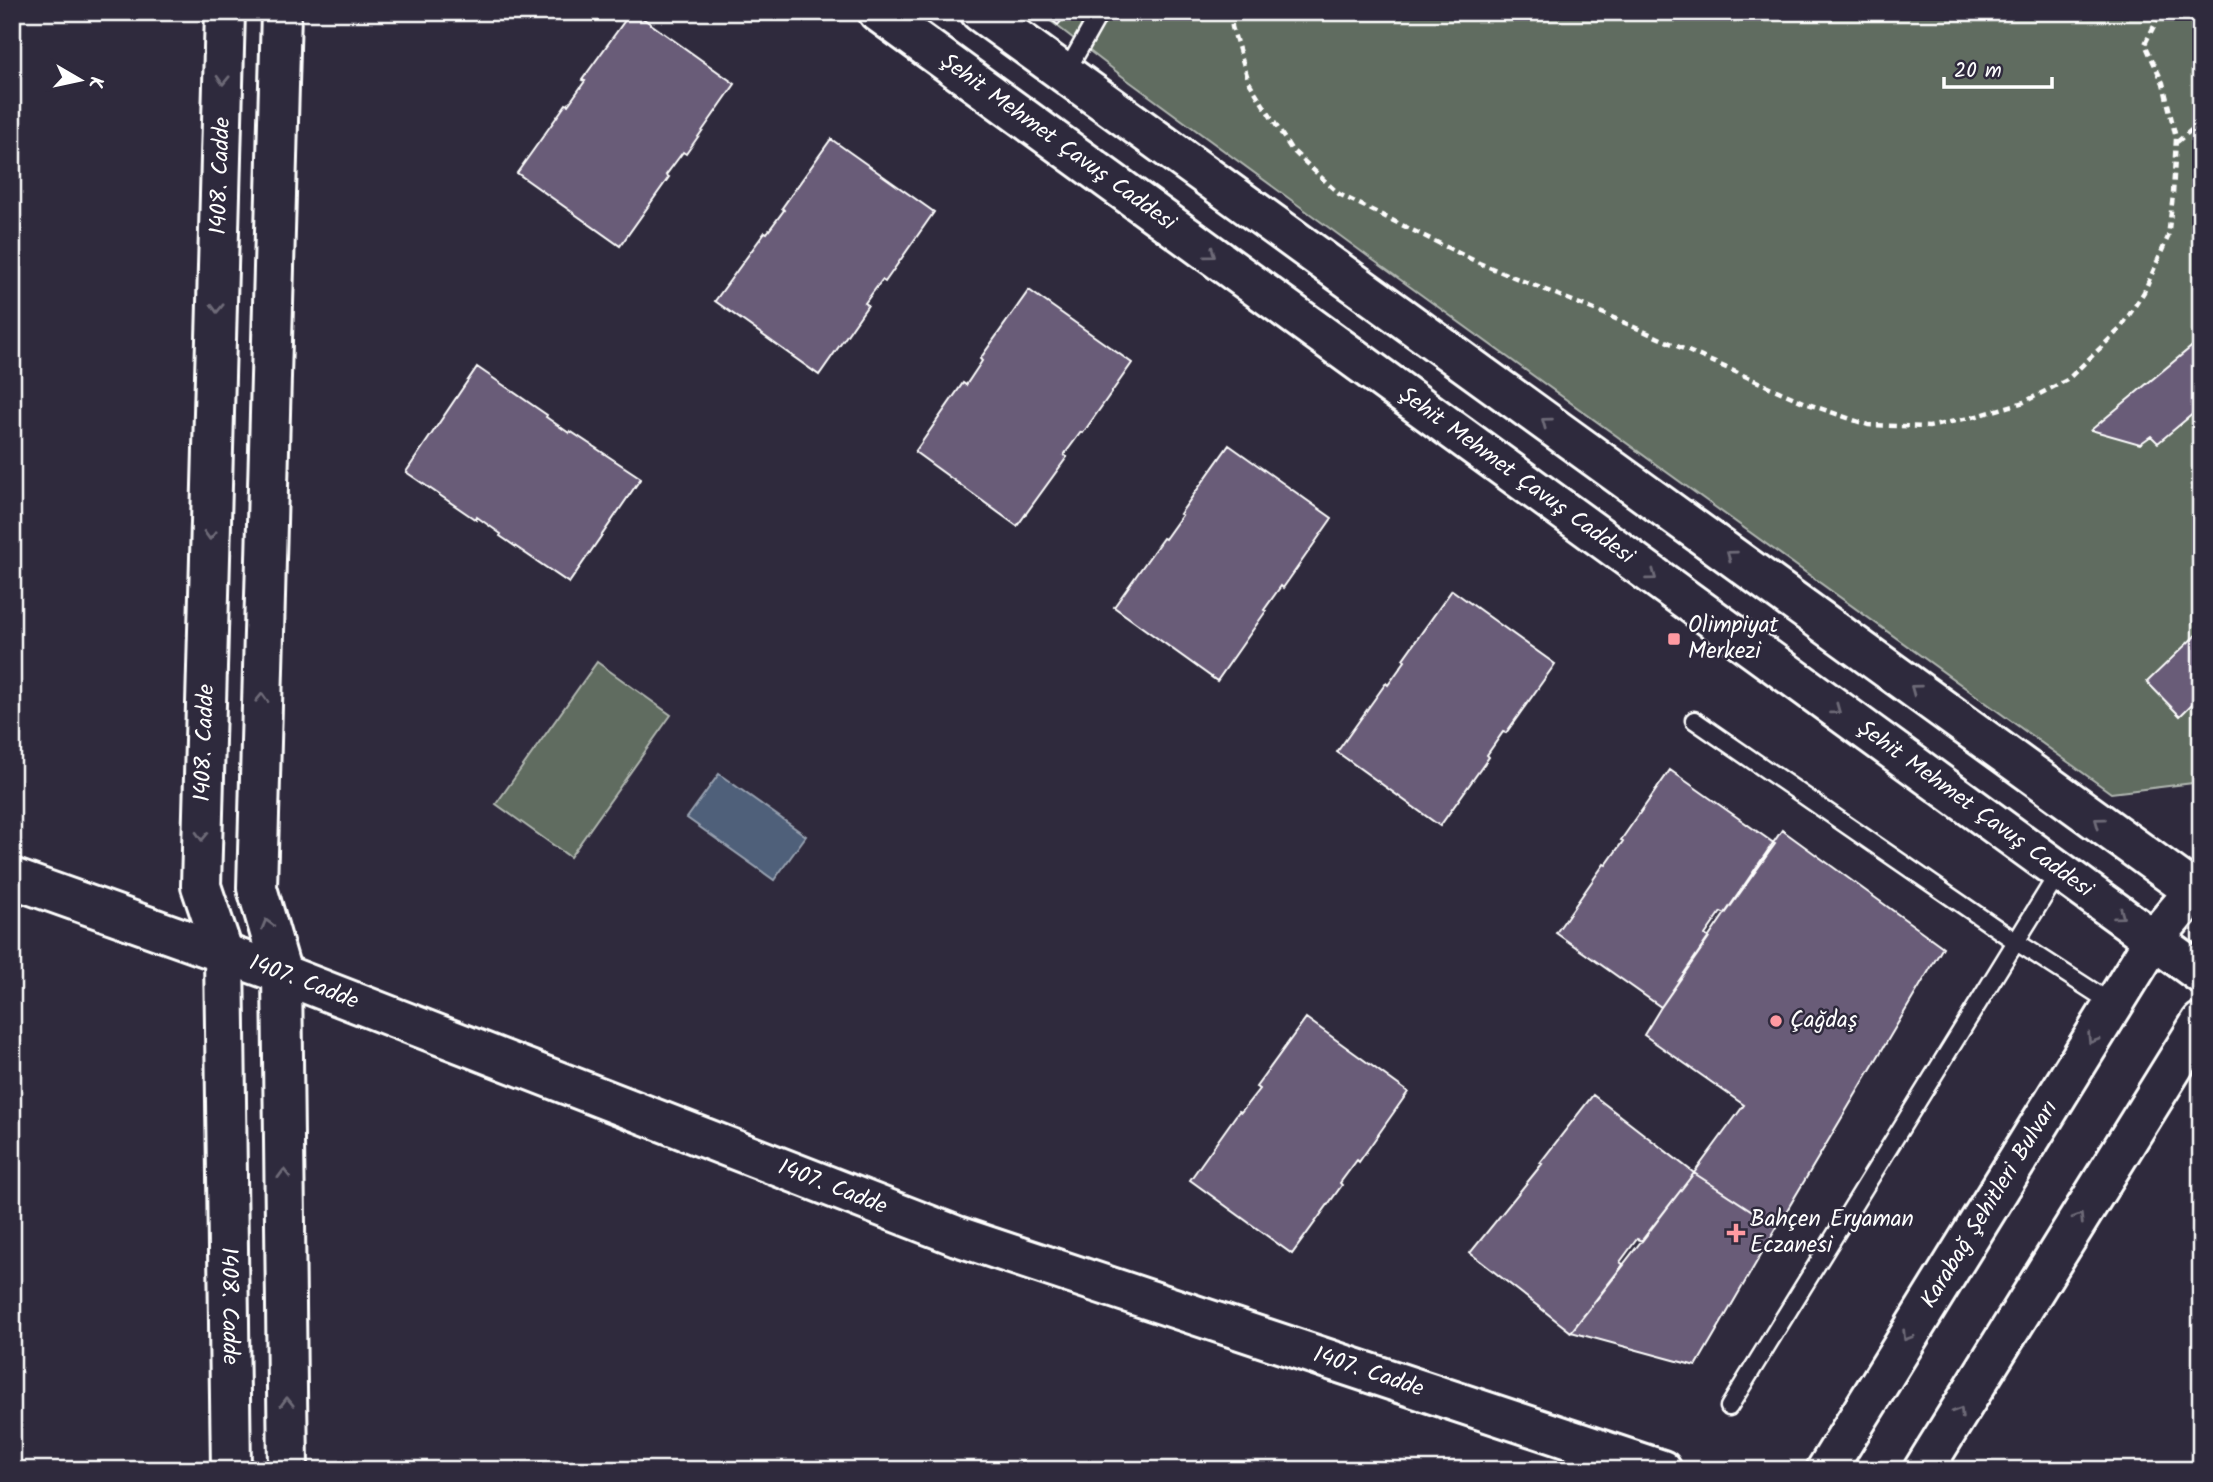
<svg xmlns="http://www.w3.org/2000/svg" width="2213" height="1482" font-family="Kalam,sans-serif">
  <rect width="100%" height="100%" fill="#2f2a3d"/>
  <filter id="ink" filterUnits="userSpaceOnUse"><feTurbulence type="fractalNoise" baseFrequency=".0143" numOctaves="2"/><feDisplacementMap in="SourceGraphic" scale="14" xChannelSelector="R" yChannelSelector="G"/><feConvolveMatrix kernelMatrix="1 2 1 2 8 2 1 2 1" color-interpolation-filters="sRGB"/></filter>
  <g filter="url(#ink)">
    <!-- green -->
    <path fill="#606c60" stroke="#b0b6b0" stroke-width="2" d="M1039,12h1162v770l-90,11 -738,-533 -251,-184z
      M597,662l74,53 -101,142 -74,-53z"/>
    <!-- water -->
    <path fill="#50607a" stroke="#96a0af" stroke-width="2" d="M719,774l87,62 -32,44 -87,-62z"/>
    <!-- building -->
    <path fill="#695c78" stroke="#fff" stroke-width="2" d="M631,12h3l101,72 -49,70 -3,-2 -17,23 3,2 -49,69 -103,-73 49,-69 2,1 17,-24 -3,-1z
      M1042,12h26l-10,13z
      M831,139l103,73 -49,70 -3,-2 -17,23 3,2 -49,70 -104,-74 50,-69 2,1 17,-23 -2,-2z
      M1029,290l103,73 -49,70 -2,-1 -17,23 3,2 -50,69 -102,-74 48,-69 3,2 16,-24 -2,-2z
      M2201,339v68l-43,36 -7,-7 -11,8 -49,-14z
      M2201,339v68l-43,36 -7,-7 -11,8 -49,-14z
      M477,367l70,48 -1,2 23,16 1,-2 71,47 -72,105 -69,-47 1,-2 -24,-17 -1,3 -70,-48z
      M1229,445l103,73 -49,70 -2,-2 -17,24 2,1 -49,70 -103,-74 49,-69 2,1 17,-24 -2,-1z
      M1452,590l103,74 -49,69 -3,-1 -16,23 2,2 -49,69 -103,-74 49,-69 2,2 17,-24 -2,-2z
      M2201,630v65l-21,21 -33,-34z
      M1670,770l105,74 -50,70 -4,-2 -16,23 4,3 -48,69 -105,-74 48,-69 2,1 17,-24 -2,-1z
      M1782,830l161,117 -166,280 -83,-54 50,-68 -100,-70 17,-28z
      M1306,1018l102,74 -49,70 -2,-2 -17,23 2,2 -50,69 -102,-74 49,-69 2,1 18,-23 -3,-2z
      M1593,1095l101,78 -52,68 -5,-2 -17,23 4,3 -53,67 -101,-79 72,-89 -2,-1z
      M1694,1173l83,54 -81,139 -125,-34z"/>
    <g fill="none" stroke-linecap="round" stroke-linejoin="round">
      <!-- service casing -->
      <g stroke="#fff" stroke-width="21">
        <path id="service" d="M1065,74l35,-62
          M1694,720l321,221 98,63
          M1729,1407l330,-535"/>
      </g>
      <!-- tertiary casing -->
      <g stroke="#fff" stroke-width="44">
        <g id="tertiary">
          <path id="s1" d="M12,878l270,96 675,262 705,234"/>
        </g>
      </g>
      <!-- secondary casing -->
      <g stroke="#fff" stroke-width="44">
        <g id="secondary">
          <path id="s2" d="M225,12l-24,874 23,68 7,516"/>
          <path d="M281,12l-24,876 25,86 6,496"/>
          <path id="s3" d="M878,12l1323,962"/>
          <path d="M980,12l1221,884"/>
          <path id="s4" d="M1826,1470l328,-531 47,-56"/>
          <path d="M1923,1470l278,-448"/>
        </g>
      </g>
      <!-- path -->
      <path stroke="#fff" stroke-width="4.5" stroke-dasharray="7 5" stroke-linecap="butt" d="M1231,12l1,15 17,55 42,67 48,45 140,69 128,52 201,89 60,21 61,2 48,-11 47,-14 43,-22 53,-51 24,-37 24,-55 5,-42 3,-57 -13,-55 -18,-39 16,-32
        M2177,142l24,-20"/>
      <!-- service -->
      <use href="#service" stroke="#2f2a3d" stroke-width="16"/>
      <!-- tertiary -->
      <use href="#tertiary" stroke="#2f2a3d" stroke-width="38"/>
      <!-- secondary -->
      <use href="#secondary" stroke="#2f2a3d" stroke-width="38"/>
    </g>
    <!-- one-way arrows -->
    <defs><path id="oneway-chevron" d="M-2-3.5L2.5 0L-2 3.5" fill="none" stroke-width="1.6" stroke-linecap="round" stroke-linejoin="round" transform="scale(1.75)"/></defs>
    <g stroke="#6d6a77">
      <use href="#oneway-chevron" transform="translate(223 80) rotate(92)"/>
      <use href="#oneway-chevron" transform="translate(1211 254) rotate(36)"/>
      <use href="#oneway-chevron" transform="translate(217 308) rotate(92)"/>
      <use href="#oneway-chevron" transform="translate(1546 422) rotate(-144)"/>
      <use href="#oneway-chevron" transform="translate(210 535) rotate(92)"/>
      <use href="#oneway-chevron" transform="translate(1731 555) rotate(-144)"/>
      <use href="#oneway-chevron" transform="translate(1652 576) rotate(36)"/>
      <use href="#oneway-chevron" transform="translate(1915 689) rotate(-144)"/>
      <use href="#oneway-chevron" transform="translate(262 698) rotate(-88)"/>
      <use href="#oneway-chevron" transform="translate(1836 710) rotate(36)"/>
      <use href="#oneway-chevron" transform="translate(2099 822) rotate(-144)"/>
      <use href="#oneway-chevron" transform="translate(202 836) rotate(92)"/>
      <use href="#oneway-chevron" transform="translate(2120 915) rotate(36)"/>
      <use href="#oneway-chevron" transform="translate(267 924) rotate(-106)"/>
      <use href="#oneway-chevron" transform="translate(2092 1039) rotate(122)"/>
      <use href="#oneway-chevron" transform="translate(284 1174) rotate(-91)"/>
      <use href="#oneway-chevron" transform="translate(2079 1218) rotate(-58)"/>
      <use href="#oneway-chevron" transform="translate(1907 1336) rotate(122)"/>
      <use href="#oneway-chevron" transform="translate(287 1402) rotate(-91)"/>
      <use href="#oneway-chevron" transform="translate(1959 1412) rotate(-58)"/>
    </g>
  </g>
  <!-- markers -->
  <g fill="#ff9aa2" stroke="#2f2a3d" stroke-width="2.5">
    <rect x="1667" y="632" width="14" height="14" rx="3.5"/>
    <circle cx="1776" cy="1021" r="7"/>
    <path d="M1732.5 1222.5h7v7h7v7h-7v7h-7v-7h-7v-7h7z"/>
  </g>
  <g text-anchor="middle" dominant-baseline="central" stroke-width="5" stroke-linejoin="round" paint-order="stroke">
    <!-- street labels -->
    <g font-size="23" fill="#fff" stroke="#2f2a3d">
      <text stroke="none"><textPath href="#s3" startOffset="222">Şehit Mehmet Çavuş Caddesi</textPath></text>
      <text transform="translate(221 176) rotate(-88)">1408. Cadde</text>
      <text stroke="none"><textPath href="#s3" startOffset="789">Şehit Mehmet Çavuş Caddesi</textPath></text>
      <text transform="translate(205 743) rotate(-88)">1408. Cadde</text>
      <text stroke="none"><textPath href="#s3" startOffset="1356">Şehit Mehmet Çavuş Caddesi</textPath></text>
      <text stroke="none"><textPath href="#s1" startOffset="310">1407. Cadde</textPath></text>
      <text stroke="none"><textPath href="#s1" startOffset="877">1407. Cadde</textPath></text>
      <text stroke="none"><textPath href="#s4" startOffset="312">Karabağ Şehitleri Bulvarı</textPath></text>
      <text stroke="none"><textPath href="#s2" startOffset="1298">1408. Cadde</textPath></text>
      <text stroke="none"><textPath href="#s1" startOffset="1444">1407. Cadde</textPath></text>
    </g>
    <!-- poi labels -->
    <g font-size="23" fill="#fff" stroke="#2f2a3d" text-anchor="start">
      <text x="1688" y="626">Olimpiyat<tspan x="1688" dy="26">Merkezi</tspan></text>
      <text x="1790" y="1021">Çağdaş</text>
      <text x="1750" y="1220">Bahçen Eryaman<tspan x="1750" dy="26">Eczanesi</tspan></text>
    </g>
  </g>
  <!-- margin -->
  <rect width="2213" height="1482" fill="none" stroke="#2f2a3d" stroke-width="42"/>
  <rect x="21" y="21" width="2171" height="1440" fill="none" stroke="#fff" stroke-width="2.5" filter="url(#ink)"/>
  <!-- north arrow -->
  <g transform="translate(80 80) rotate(99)" stroke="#2f2a3d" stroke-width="5" paint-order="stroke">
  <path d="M0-5L12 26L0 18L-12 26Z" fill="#ffffff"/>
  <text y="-10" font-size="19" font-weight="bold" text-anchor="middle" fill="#ffffff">K</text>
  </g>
  <!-- scale -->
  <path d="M1944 77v10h108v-10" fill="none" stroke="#ffffff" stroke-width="3.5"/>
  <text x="1954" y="77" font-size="21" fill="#ffffff" stroke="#2f2a3d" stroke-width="5" paint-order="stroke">20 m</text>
</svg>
